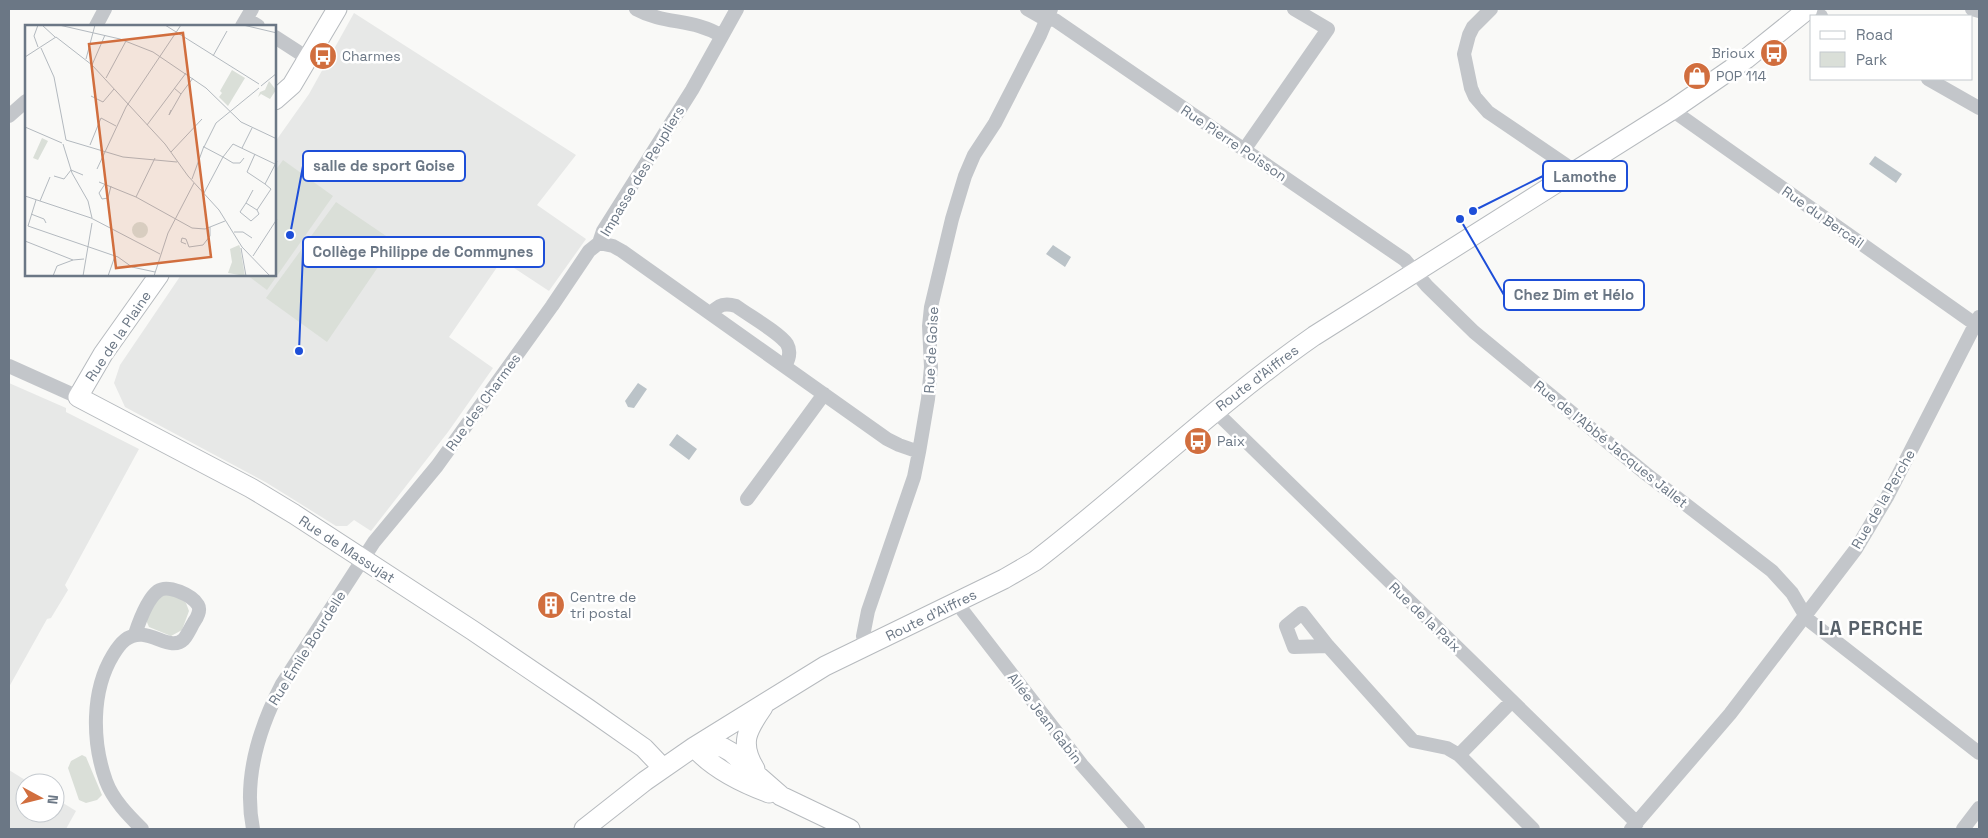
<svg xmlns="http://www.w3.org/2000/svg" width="1988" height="838" font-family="'Space Grotesk',sans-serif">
  <rect width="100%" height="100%" fill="#f9f9f7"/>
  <!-- built -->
  <path fill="#e7e8e7" d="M354,13l222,142 -39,50 49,34 -37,52 -47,-31 -53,77 44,31 -45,64 -77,99 -17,-11 -7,6h-11l-69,-43 -142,-76 -11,-24 6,-18 61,-90h94v-133l34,-48z
    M9,383l57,25v4l73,37 -74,136 3,5 -17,28 -4,1 -38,68z
    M9,770l21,13h-5v30h30v-15l21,13 -10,18h-57z"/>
  <!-- green -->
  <path fill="#dadfd8" d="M283,160l50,36 -66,94 -20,-15h28v-104z
    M336,202l59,40 -68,100 -61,-44z
    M167,594h9l10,9 3,8 -7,19 -11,6 -22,-9 -3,-7 13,-23z
    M82,755l4,2 16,38 -5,5 -11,3 -7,-3 -11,-32 3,-7z"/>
  <!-- water -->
  <path fill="#bbc3c8" d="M1875,156l27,18 -6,9 -27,-19z
    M1053,245l18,12 -6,10 -19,-13z
    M638,383l9,6 -13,19 -6,-1 -3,-6z
    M677,434l20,15 -8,11 -20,-15z"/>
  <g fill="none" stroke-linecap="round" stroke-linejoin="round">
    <!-- secondary casing -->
    <g stroke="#b6babe" stroke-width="21">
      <path id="secondary" d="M275,100l17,-15 45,-76
        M159,275l-56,79 -25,43 173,91 43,26 178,116 115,78 57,40 19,20
        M704,741l20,7 7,4 50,44 69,33
        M694,747c19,22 48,36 75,46
        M755,769c-16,-26 -8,-39 8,-62
        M584,829l61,-48 49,-34 131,-81 179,-87 31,-18c95,-73 180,-156 279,-225l358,-226 74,-51 62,-50"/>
    </g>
    <!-- street -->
    <path stroke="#c3c6ca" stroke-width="14" d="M636,9c29,16 57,9 86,27
      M737,9l-45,81 -89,141 -4,12 14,3 9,5 265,188 12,6 20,7
      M1027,9l14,8 14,3 350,240 22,26 47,46 171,141 127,98 20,22 13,22 6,7 168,131
      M1491,9l-18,18 -4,8 -5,19 7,34 4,9 13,15 78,53 6,8
      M1808,9l13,7
      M1972,9l7,2
      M247,19l11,7
      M96,26l9,-17
      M242,26l10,-17
      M275,37l34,22
      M1928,79l51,29
      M1672,110l303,214
      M9,116l17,-15
      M1244,150l84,-121 -34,-20
      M712,313c6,-9 14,-10 24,-7 12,9 44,27 51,38 4,7 2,15 -2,22
      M9,366l69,31
      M1214,410l423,413
      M747,499l77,-105
      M956,602l126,163 56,64
      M135,634c4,-12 12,-35 23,-43 10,-7 34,4 40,14 3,5 -1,13 -4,17 -3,5 -6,12 -10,17 -15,15 -37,-16 -59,1 -5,4 -9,10 -12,15 -22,36 -21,87 -7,126 7,19 22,34 36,48
      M1328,646l-34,1 -8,-21 16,-13 26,33 85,95 34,7 12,7
      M867,647l-4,-11 5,-25 46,-134 5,-25 9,-53 3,-32 -2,-41 2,-19 21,-88 13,-43 9,-21 21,-32 45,-88 11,-26
      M1512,701l-53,54 74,74
      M253,829c-10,-50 6,-101 29,-145l92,-142 63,-76 115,-160 37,-55 10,-8
      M1631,829l99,-115 126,-165 31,-52 92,-180
      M1963,829l16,-21"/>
    <!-- secondary -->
    <use href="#secondary" stroke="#fff" stroke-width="19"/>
  </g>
  <!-- icons -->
  <defs>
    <g id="bus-disc" transform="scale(1.4375)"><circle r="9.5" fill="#d16e3e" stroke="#fff"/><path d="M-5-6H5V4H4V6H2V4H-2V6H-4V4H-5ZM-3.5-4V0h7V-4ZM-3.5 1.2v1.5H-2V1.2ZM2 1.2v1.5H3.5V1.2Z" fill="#fff"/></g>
    <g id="shop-disc" transform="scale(1.4375)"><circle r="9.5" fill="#d16e3e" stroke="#fff"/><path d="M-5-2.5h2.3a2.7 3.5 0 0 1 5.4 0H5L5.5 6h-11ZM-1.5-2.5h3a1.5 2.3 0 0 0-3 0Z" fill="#fff"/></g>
    <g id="building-disc" transform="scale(1.4375)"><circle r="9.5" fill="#d16e3e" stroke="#fff"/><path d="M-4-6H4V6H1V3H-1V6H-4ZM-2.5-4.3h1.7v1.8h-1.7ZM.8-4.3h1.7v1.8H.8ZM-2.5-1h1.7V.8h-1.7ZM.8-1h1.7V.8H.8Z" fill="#fff"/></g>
  </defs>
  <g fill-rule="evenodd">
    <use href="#bus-disc" x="1774" y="53"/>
    <use href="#bus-disc" x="323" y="56"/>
    <use href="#shop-disc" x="1697" y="76"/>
    <use href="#bus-disc" x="1198" y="441"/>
    <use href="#building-disc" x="551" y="605"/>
  </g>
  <g text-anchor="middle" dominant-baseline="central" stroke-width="5" stroke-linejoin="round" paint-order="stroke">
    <!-- poi labels -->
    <g font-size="14" fill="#6b7785" stroke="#fff" text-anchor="start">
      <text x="1755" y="53" text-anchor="end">Brioux</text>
      <text x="342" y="56">Charmes</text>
      <text x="1716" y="76">POP 114</text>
      <text x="1217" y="441">Paix</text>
      <text x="570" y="597">Centre de<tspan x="570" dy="16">tri postal</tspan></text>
    </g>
    <!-- street labels -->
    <g font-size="14" fill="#6b7785" stroke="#fff">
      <text transform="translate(1234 143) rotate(34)">Rue Pierre Poisson</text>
      <text transform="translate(642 171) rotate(-59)">Impasse des Peupliers</text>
      <text transform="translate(1823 217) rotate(35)">Rue du Bercail</text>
      <text transform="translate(118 336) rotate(-56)">Rue de la Plaine</text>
      <text transform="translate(931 350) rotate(-87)">Rue de Goise</text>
      <text transform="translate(1257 378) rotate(-37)">Route d'Aiffres</text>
      <text transform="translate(483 402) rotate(-54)">Rue des Charmes</text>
      <text transform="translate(1611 444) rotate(39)">Rue de l'Abbé Jacques Jallet</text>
      <text transform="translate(1883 499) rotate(-60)">Rue de la Perche</text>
      <text transform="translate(347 549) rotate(33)">Rue de Massujat</text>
      <text transform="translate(931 615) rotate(-26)">Route d'Aiffres</text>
      <text transform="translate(1425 617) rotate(44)">Rue de la Paix</text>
      <text transform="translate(307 648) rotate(-58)">Rue Émile Bourdelle</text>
      <text transform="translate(1045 718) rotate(52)">Allée Jean Gabin</text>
    </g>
    <!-- district labels -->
    <g font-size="19" font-weight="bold" letter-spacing="1" fill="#58616a" stroke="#fff">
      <text x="1871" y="628">LA PERCHE</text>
    </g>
  </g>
  <!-- overview -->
  <g transform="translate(25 25)">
    <rect width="251" height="251" fill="#f9f9f7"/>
    <path d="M207,45l13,8 -17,28 -9,-9 3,-4 -2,-2zM244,56l7,9 -6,9 -9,-5 -3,3 2,-5 5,-2zM17,113l6,3 -10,19 -5,-2zM107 205a8 8 0 1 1 16 0a8 8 0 1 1-16 0ZM214,220l1,2 5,29 -17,-3 4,-11 -2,-13z" fill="#dadfd8"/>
    <path fill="none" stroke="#b3b9bf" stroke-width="1" d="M13,0l-4,11 4,11M17,0l13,12M34,0l61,14 33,13 53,36 35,34 36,17M140,0l94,59M218,0l34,8M16,23l13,29 12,63M188,31l14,-25M0,32l31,-20 36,28 73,79 23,32 31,34 23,37 28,29M61,34l9,-34M67,40l13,-30M81,53l20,-37M236,61l16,-13M149,63l7,6 12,-16M66,71l12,6 11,-13M146,85l-2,5 12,-21M122,100l39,-52M0,102l37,16M41,115l57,17 54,5M38,119l9,29 16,28 4,17M65,120l11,-27 15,8M179,122l12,-24 43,-35M179,122l19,10 -19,36M217,123l10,-20M146,127l31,-33M230,129l-8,18 18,12M219,133l-4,5h-7l-10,-6 10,-13 42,20M72,144l29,-62 55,-82M29,151l10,3 7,-9 12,5M167,154l12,-33M74,157l37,15 19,-39M80,159l-6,9 3,6 6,-1 3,-12M228,165l-7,13 11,7M0,171l66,22 69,36M111,172l56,31 13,1 20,-8M11,175l-8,26 90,31 14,10 23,5M15,176l10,-24M221,178l-6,9 11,9 8,-7 -2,-4M232,185l14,-21 -6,-5 12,-23M6,189l13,5 2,4M209,207h9l9,6M0,216l48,19 11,-1M161,219l-5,-2 1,-4 4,1 3,8 14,-2 7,-9v-9M216,223l5,28M228,231l24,-37M28,251l4,-10 16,-6M58,251l9,-53M83,251l7,-20M129,251l14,-43 26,-50"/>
    <path fill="#d16e3e" fill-opacity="0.15" stroke="#d16e3e" stroke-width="2.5" d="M158,8l28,224 -95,11 -27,-224z"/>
    <rect width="251" height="251" fill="none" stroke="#6b7785" stroke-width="2.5"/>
  </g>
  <!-- callouts -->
  <path fill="none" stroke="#1d4ed8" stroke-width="2" d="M290 235L303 166M1473 211L1543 176M299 351L303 252M1460 219L1504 295"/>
  <g fill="#1d4ed8" stroke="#fff" stroke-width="2">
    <circle cx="290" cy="235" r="5"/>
    <circle cx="1473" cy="211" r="5"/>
    <circle cx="299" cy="351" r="5"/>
    <circle cx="1460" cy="219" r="5"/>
  </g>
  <g fill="#fff" stroke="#1d4ed8" stroke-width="2">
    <rect x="303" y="151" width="162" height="30" rx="5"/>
    <rect x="1543" y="161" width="84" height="30" rx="5"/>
    <rect x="303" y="237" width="241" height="30" rx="5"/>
    <rect x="1504" y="280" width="140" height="30" rx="5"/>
  </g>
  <g font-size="15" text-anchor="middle" font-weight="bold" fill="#6b7785">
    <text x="384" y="171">salle de sport Goise</text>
    <text x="1585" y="182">Lamothe</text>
    <text x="423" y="257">Collège Philippe de Commynes</text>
    <text x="1574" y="300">Chez Dim et Hélo</text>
  </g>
  <!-- border -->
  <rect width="1988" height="838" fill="none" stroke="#6b7785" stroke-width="20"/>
  <!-- legend -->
  <rect x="1810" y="15" width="162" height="65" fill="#ffffff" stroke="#c4c9ce"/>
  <rect x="1820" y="31" width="25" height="8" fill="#ffffff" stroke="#c4c9ce"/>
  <text x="1856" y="40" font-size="15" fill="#6b7785">Road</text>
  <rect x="1820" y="52" width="25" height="15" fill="#dadfd8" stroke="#c4c9ce"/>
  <text x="1856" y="65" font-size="15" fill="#6b7785">Park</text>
  <!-- north arrow -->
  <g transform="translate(40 798) rotate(97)"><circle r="24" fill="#ffffff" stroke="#c4c9ce"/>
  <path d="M0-4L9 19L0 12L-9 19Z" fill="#d16e3e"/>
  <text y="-8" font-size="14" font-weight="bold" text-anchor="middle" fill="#6b7785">N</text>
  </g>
</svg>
